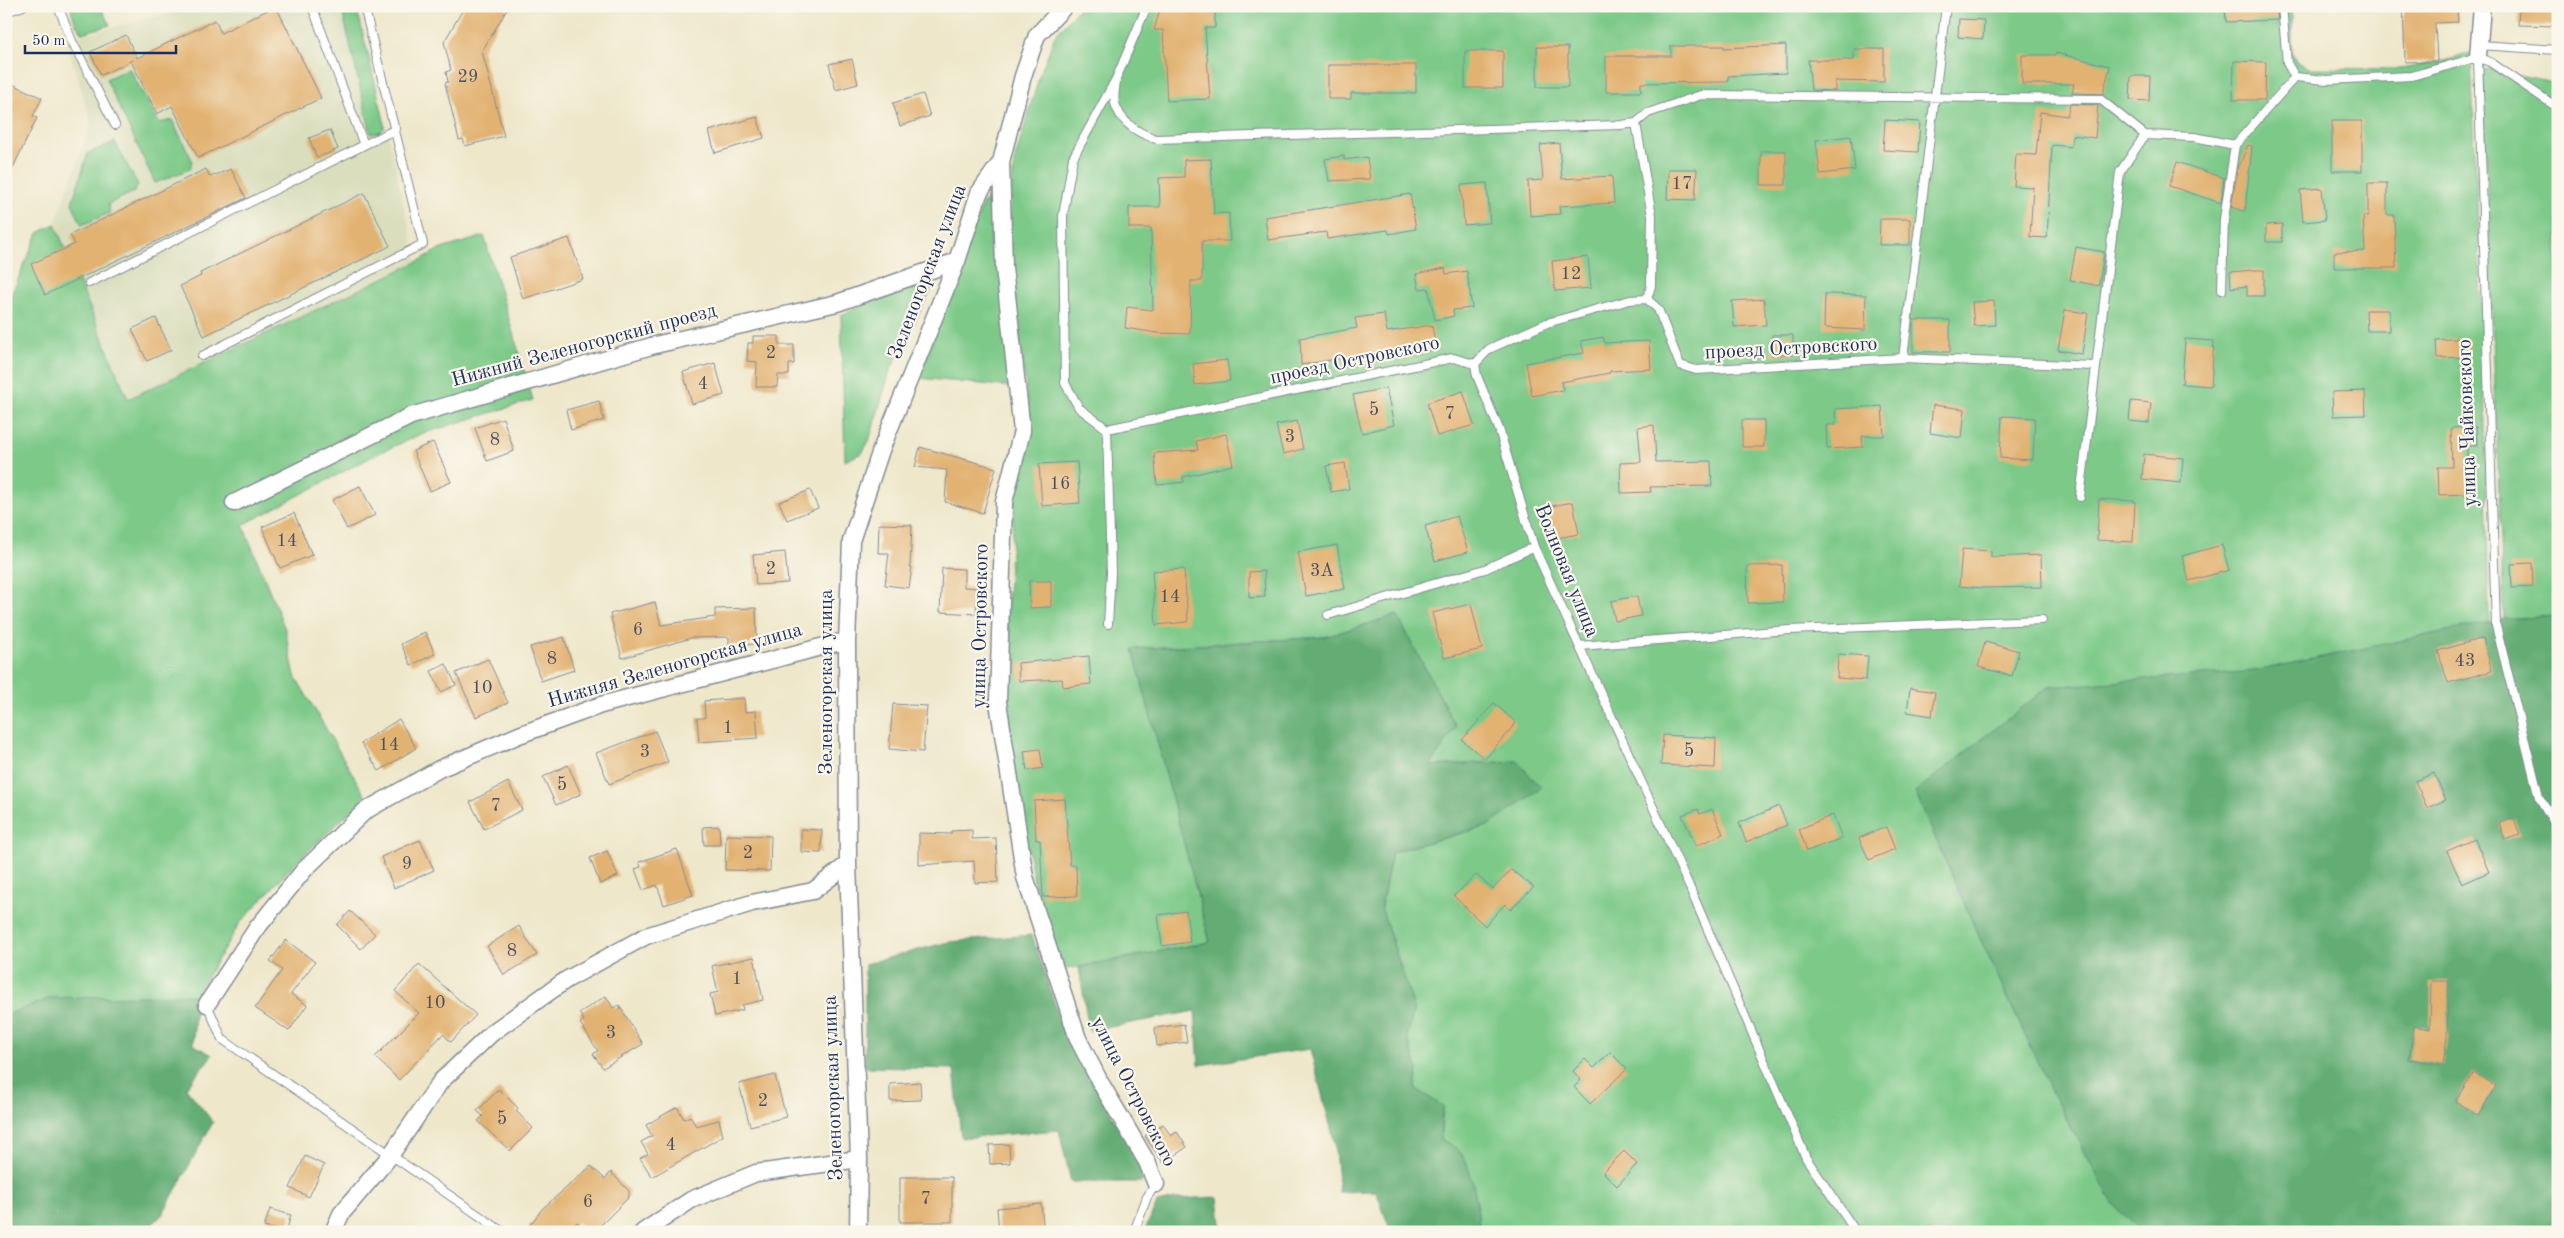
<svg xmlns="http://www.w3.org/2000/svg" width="2564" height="1238" font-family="'Old Standard TT',serif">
  <rect width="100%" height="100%" fill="#fbf7ec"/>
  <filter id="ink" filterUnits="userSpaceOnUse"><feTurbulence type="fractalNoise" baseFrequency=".02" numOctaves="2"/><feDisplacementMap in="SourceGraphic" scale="10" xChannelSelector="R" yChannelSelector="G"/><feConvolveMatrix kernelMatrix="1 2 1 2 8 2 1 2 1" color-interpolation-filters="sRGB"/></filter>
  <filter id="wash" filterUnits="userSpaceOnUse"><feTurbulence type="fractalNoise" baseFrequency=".0096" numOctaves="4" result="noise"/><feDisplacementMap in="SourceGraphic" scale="20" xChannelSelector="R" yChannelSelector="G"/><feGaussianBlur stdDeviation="1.12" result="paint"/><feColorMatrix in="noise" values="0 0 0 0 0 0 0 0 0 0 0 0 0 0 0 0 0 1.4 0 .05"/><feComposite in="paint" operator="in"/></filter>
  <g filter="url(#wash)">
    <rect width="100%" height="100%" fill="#eee7ca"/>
    <!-- built -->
    <path fill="#dadebd" d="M198,6h160l59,256 -289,137 -73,-175 36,-102 -25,-83z"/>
    <!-- green -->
    <path fill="#7bc988" stroke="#4b7c73" d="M70,6h30l10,19 -28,8 -7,-10z
      M341,6h15l28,114v8l-4,4 -9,2z
      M1081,6h1211v47l5,9 12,6 92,1 44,-8 26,-8 13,321 5,249 -120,28 -114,20 -340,121 58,131 79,170 62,112 28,27h-663c0,-20 -6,-64 -19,-80 -4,-5 -14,-9 -19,-13l2,-32 -28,-19 3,-18 -11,-32 7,-31 -33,-100 11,-55 96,-26 29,-65 -88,5 27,-39 -59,-112 -72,22 -192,12 77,293 -149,28 -22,-59 -33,-190v-102l11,-147 13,-37 -4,-48 -16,-119 -1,-49 5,-57 26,-88 15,-38z
      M129,68l30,55 13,-3 20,40 -2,9 -35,14 -49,-104z
      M2490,68l9,4 59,12v532l-54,3 -21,-538 1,-11z
      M115,142l23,43 -4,7 -26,12 2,9 -28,12 -10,-22 16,-50z
      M991,195h8l13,192 -93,-9 64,-175z
      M55,224l73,175 289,-137 21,-12 46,-14 49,164 -112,34 -44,20 -134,71 42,104 10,47 71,121 -69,64 -57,62 -44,72 -145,3 -45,17v-708l32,-74z
      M923,280l11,4 -44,87 -21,70 -7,12 -17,8 -4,-146z"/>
    <!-- forest -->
    <path fill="#64ad74" stroke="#406e69" d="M1397,615l59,112 -26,39 87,-5 24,27 -53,38 -96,26 -11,55 33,101 -7,30 11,32 -3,18 29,19 -3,12v20c5,4 15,8 19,13 13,16 19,60 19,80h-88l-15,-41 -37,1 -5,-52 -24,-91 -111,16 -4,-54 -106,20 -10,-64 131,-25 -77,-293 192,-12z
      M2558,616v616h-416l-28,-27 -62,-112 -79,-170 -58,-131 133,-105 207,-16 249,-52z
      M1032,935l37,112 14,17 57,101 3,17h-72l-12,-52 -98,8 -7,-69 -89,-2v-103l83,-22z
      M196,995l-3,49 19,11 -26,33 27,34 -51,93 -18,17h-138v-217l45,-17z
      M1218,1197l4,35h-78l13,-29 18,-4z"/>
    <g id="blocks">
      <!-- building -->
      <path fill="#e2b272" d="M276,6l45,92 -123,60 -26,-52 -15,8 -26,-53 2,-1 -32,15 -11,-23 36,-17 11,23 78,-38 6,13z
        M465,6h44l-27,45 22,85 -39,10 -2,-7 -4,1 -14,-57 3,-1 -2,-10 5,-2 -7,-28z
        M1161,6h54v22h-10l5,71 -43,2 -4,-71h-9z
        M2225,6h51l2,14 -52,2z
        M2403,6h54l1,16 -23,1 2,38 -32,1z
        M2519,6h39v20l-40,-1z
        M1959,19l25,1 -1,19 -25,-2z
        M1786,45v28l-58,3v6l-87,1v9h-35v-36h65v-10h53v2z
        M1537,47h31v40h-31z
        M1854,49h30v33l-49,-1v10l-24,-1 -3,-30h46z
        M1465,51h38v37h-38z
        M2056,53l54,13 -7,28 -31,-1 2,-9h-52v-29h34z
        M852,59l6,25 -22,6 -7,-26z
        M2234,61l32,1 -1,38h-32z
        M1328,65h88v28h-65v6h-23z
        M2131,76h19l-1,25 -19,-1z
        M6,81l36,17 -9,18 4,2 -31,64z
        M923,94l7,22 -30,10 -7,-23z
        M2070,104l28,1 -3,33 -23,-3 -1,12 -19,-2 -5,93 -17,-1 3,-50 -19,-1 2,-32 20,1 4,-43 27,4z
        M757,117l7,21 -49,15 -6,-22z
        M1885,120l35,2 -2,30 -35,-2z
        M2332,121h30v50h-30z
        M330,130l8,19 -21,9 -8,-20z
        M1851,136l4,34 -35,4 -4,-34z
        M1559,143l3,36 50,-3 2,27 -55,3 1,8 -30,2 -2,-35 15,-1 -3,-35z
        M2248,145l4,1 -7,65 -14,-4 6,-36z
        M1761,151h25v34h-25z
        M1344,156v4l23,-3 3,22 -41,2 -4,-22z
        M1211,159l3,55 15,-1 1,28h-28v40h-11l-1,53 -33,-1 -32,-5 2,-21 26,3 -2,-82h-22v-21h31l-1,-29 25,-1v-17z
        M2177,162l47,16 -3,25 -52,-17z
        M206,169l4,8 21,-8 15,29 -201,97 -14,-31 44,-20 -5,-9z
        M1668,169h29l-2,31 -28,-1z
        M1487,183l3,40 -26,2 -3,-40z
        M2368,183h19v32h7l2,53h-62v-16l31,-1 -2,-35h5z
        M2322,188l3,32 -22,2 -3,-32z
        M364,193l26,53 -186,90 -24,-50 21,-10 -1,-3z
        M1410,194l6,35 -27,5 -1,-4 -61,9 -1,-7 -58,8 -3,-23z
        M1880,219h30v26h-31z
        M2282,224v18h-16v-17z
        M569,238l14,41 -60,20 -13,-42z
        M2076,247l28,5 -5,34 -29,-6z
        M1588,257l3,31 -36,3 -3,-30z
        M1445,268l1,6 21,-3 5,37 -19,2 1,6 -19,4 -7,-32 -9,1 -3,-15z
        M2254,270h10v26h-17v-10l-16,2 -1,-16z
        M1825,294l41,1 -1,35 -41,-2z
        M1764,299l2,26 -32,2 -2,-26z
        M1994,301l1,24 -21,1 -2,-24z
        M2065,310l23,3 -6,41 -24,-4z
        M2366,310h23v21h-22z
        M1384,314l3,18 45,-7 4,25 -41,5 -16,7 -34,5 -2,-9 -42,7 -1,-27 57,-10 -2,-10z
        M156,318l15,32 -24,11 -15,-32z
        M1913,320h37v32h-37z
        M1772,335h21v20h-21z
        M753,336h26v9h15v19h-5v11h-11l-1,12h-21l1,-25 -10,-1 1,-18h5z
        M1603,337l2,6 44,-2 2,28 -41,2v2l-49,9 2,8 -31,6 -6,-33 58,-10 -3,-12z
        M2469,338l1,19 -33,1 -1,-18z
        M2185,339l29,2 -3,45 -29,-2z
        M1227,360l3,21 -35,4 -2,-21z
        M715,363l9,32 -32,9 -9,-32z
        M1386,388l8,37 -32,8 -9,-38z
        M1463,391l11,34 -37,11 -10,-33z
        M2365,391l1,24 -33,1 -1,-24z
        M599,401l5,19 -33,10 -5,-20z
        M2131,401l20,2 -2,20 -20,-2z
        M1933,405l32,4 -3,29 -32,-5z
        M1882,406l2,30h-22l1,11 -36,2 -1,-24h10l-1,-16z
        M2002,416l33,2 -2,42 -33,-2z
        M503,418l11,33 -27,10 -12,-33z
        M1742,420h22v27h-22z
        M1297,421l6,28 -20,5 -7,-29z
        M1654,425l2,37 55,-1 1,25 -62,1 1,5 -30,1 -1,-30 21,-1 -3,-35z
        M2476,427l1,19h-10v48l-28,1 -1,-28h14l-1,-39z
        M1226,434l7,31 -50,12 1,5 -27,3 -3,-32 44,-3 -2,-9z
        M433,442l18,40 -21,9 -17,-40z
        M920,447l76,21 -13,45 -38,-11 2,-32 -32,-3z
        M2144,454l39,4 -2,25 -39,-4z
        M1077,462l3,41 -38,3 -3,-42z
        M1345,463l4,26 -18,3 -5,-26z
        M360,486l15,29 -28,14 -15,-29z
        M810,490l8,18 -31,12 -8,-18z
        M2099,499l36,2 -2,41 -36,-2z
        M1573,502l6,32 -28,5 -5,-32z
        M294,513l18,42 -32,13 -18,-41z
        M1457,516l11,36 -33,9 -10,-35z
        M879,524l33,1 -2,42h2l-3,21 -24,-3 4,-32h-11z
        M1337,545l8,44 -39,7 -8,-44z
        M2222,545l7,25 -40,11 -7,-25z
        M1962,549l29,2v6l50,-2 1,32 -59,1 -24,-2z
        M785,552l3,31 -32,2 -3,-30z
        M2532,563l1,24 -21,1 -1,-24z
        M1782,565l1,37 -35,1 -1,-37z
        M942,568l22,1v18l14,1 -2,26 -36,-2z
        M1184,569l4,53 -32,3 -4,-54z
        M1264,571l1,26 -16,1v-26z
        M1029,581h22v26l-21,1z
        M1637,596l4,20 -26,5 -4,-20z
        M655,602l6,23 54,-8v-8l41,-1 1,36 -28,1v-8l-38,1 -69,20 -12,-44z
        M1471,604l11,45 -38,9 -12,-45z
        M425,632l10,22 -24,11 -10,-21z
        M564,637l10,33 -33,11 -11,-34z
        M2483,638l9,33 -44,12 -10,-32z
        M1985,642l34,9 -7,25 -34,-9z
        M1838,654l30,2 -2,24 -29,-2z
        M1089,656l2,28 -28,3 -1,-8 -43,2 -1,-18z
        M488,659l20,44 -32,14 -20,-44z
        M446,664l10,21 -15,7 -10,-21z
        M1910,688l25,4 -3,24 -25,-4z
        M744,698l1,14 11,-1 2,27 -59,4 -2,-24h8l-1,-17z
        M1494,703l22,20 -31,36 -23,-19z
        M893,704l34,2 -4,46 -34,-3z
        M399,719l17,29 -37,23 -18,-28z
        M655,731l13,31 -59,22 -13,-31z
        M1663,735l53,3 -1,30 -54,-3z
        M1040,749l3,19 -16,3 -3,-20z
        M568,765l13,29 -25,11 -13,-28z
        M2434,773l12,27 -19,8 -12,-27z
        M508,782l14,28 -38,19 -14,-27z
        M1065,799l5,66h6l1,31 -34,1 -3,-57h-4l-2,-39z
        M1779,806l8,19 -41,17 -7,-19z
        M1698,809l2,5 12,-5 11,25 -27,12 -14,-31z
        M1833,815l9,23 -35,13 -8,-22z
        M2514,818l6,17 -15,5 -6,-17z
        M719,826l1,19h-16l-1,-18z
        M1886,827l9,22 -26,11 -10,-22z
        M801,829l21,1 -1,23 -20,-1z
        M972,830v9l24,-1 2,44 -23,1 -1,-22 -55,4v-32l32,1v-3z
        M726,835l45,1 -1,35 -45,-1z
        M2475,839l14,33 -27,12 -15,-33z
        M420,840l14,30 -40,18 -13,-31z
        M677,849l16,46 -29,10 -7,-20 -14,5 -8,-21 6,-2 -2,-5z
        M607,851l11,25 -18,8 -10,-26z
        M1511,870l23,17 -24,23 -5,-6 -20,22 -31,-30 22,-21 17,14z
        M350,911l25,23 -14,15 -24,-24z
        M1186,911l4,31 -28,4 -4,-31z
        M519,926l18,29 -33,20 -17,-29z
        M286,940l29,22 -24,32 16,11 -18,26 -34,-23 27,-38 -12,-9z
        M754,957l9,43 -21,5 1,5 -28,6 -5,-22 8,-2 -6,-26z
        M419,964l57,51 -25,27 -8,-8 -44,46 -24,-23 44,-44 -24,-22z
        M2431,981h18l-2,56 -4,28 -34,-6 5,-33 16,3z
        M606,996l7,12 6,-3 24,39 -40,24 -10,-14 5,-3 -18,-28 4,-3 -5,-7z
        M1184,1024l3,18 -30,4 -2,-18z
        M1610,1052l17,17 -37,35 -16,-17 7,-7 -8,-9 12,-12 9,9z
        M2474,1072l22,15 -18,29 -23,-15z
        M775,1075l11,42 -36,9 -11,-42z
        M920,1082l1,18 -31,1v-17z
        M499,1089l19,19 -2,3 17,17 -23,23 -32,-30 5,-5 -6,-5z
        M677,1107l7,12 6,-3 6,10 23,-6 4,16 -71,41 -12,-19 8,-4 -7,-12 11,-6 -6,-11z
        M1163,1124l8,12 6,-4 10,15 -24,16 -18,-27z
        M1009,1144l1,19 -20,1 -1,-19z
        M1624,1151l13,13 -20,22 -14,-14z
        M305,1156l19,9 -15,32 -19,-9z
        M591,1166l14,13 6,-7 18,19v6l-35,35h-5l-12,-10 -9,10h-43l17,-23z
        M900,1177h52v45h-52z
        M1041,1204l3,28h-45l-2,-24z
        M270,1209l21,6 -5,17 -22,-5z"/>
    </g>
  </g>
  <g filter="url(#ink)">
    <use href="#blocks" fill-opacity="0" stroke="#848b94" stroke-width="1"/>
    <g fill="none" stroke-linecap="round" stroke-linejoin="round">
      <!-- lane casing -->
      <g stroke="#848b94" stroke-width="10">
        <path id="lane" d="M58,6l14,35 43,84
          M312,6l52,139
          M2282,6l5,57 8,14
          M6,12l17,-6
          M2479,45l79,5
          M2478,57l18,569 43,171 19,32
          M2478,57l12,5 68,46
          M1116,79c0,7 -3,17 -1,24 5,20 23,30 41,36l465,-14 15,-2 12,-10 53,-18 399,4 45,36 49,2 41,8 60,-68 31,3 86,-4 66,-19
          M1636,123l16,93 -1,70 -4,13
          M89,283l307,-154
          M2222,290l2,-71 11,-74
          M202,356l221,-112 -59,-238
          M1903,358l43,-352
          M1475,364l2,12 22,53 35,118 155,339 117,272 50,74
          M1475,364l14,-15 58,-26 83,-23 17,-1 11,10 22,56 16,5 207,-12 191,8
          M1107,429l-28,-21 -14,-25 -2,-167 10,-58 43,-79 31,-73
          M1107,429l346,-71 22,6
          M1107,429l4,144 -3,51
          M2080,497l40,-325 25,-37
          M1328,615l157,-46 49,-22
          M1579,646l211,-16 252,-10
          M207,1004l15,35 281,193
          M1134,1232l13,-35 9,-13"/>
      </g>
      <!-- street casing -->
      <g stroke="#848b94" stroke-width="19">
        <path id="street" d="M1065,6l-28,29 -14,41 -22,86 3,106 18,163 -18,71 -6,200 27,175 53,162 22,43 47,80 9,22
          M2478,57l4,-51
          M234,503l177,-87 244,-71 182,-42 120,-42
          M207,1004l50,-76 47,-58 61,-59 74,-42 80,-34 82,-30 235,-62 11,-1
          M333,1232l8,-18 49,-58 51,-75 52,-49 73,-52 80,-44 106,-33 61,-12 35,-27
          M643,1232l48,-32 65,-27 103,-14
          M858,1232l1,-73 -11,-295 -1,-222 4,-101 30,-91 76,-189 22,-68 22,-31"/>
      </g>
      <!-- lane -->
      <use href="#lane" stroke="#fff" stroke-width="8"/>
      <!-- street -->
      <use href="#street" stroke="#fff" stroke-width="16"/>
    </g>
  </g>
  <g text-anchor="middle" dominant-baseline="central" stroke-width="4.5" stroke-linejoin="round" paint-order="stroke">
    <!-- number labels -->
    <g font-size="18" fill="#4d5063">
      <text x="468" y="77">29</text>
      <text x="1682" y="184">17</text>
      <text x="1571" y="274">12</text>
      <text x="771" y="353">2</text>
      <text x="703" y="384">4</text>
      <text x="1374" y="410">5</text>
      <text x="1450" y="414">7</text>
      <text x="1290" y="437">3</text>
      <text x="495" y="440">8</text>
      <text x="1060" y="484">16</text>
      <text x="287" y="541">14</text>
      <text x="771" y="569">2</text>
      <text x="1322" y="571">3А</text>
      <text x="1170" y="597">14</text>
      <text x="638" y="630">6</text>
      <text x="552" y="659">8</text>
      <text x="2465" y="661">43</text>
      <text x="482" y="688">10</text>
      <text x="728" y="728">1</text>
      <text x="389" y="745">14</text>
      <text x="1689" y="751">5</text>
      <text x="645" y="752">3</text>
      <text x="562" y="785">5</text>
      <text x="496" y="806">7</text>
      <text x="748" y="853">2</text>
      <text x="407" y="864">9</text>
      <text x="512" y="951">8</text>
      <text x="737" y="979">1</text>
      <text x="435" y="1003">10</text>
      <text x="611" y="1033">3</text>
      <text x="763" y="1101">2</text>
      <text x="502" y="1119">5</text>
      <text x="671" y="1145">4</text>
      <text x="926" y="1199">7</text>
      <text x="588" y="1202">6</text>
    </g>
    <!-- street labels -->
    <g font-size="20" fill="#1b2f5e" stroke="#fbf7ec">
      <text transform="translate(928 272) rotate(-69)">Зеленогорская улица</text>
      <text transform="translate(584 346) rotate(-15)">Нижний Зеленогорский проезд</text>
      <text transform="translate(1791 349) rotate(-3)">проезд Островского</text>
      <text transform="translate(1355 361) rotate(-12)">проезд Островского</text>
      <text transform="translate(2468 423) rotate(-92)">улица Чайковского</text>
      <text transform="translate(1566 571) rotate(68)">Волновая улица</text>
      <text transform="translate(981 626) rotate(-89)">улица Островского</text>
      <text transform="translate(675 666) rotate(-16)">Нижняя Зеленогорская улица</text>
      <text transform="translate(827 682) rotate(-90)">Зеленогорская улица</text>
      <text transform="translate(834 1088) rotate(-92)">Зеленогорская улица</text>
      <text transform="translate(1133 1092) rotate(63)">улица Островского</text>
    </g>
  </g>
  <!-- margin -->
  <rect width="2564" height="1238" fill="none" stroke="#fbf7ec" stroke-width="25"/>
  <!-- scale -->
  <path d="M25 45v8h151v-8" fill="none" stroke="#1b2f5e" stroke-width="2.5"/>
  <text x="32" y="45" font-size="15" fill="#1b2f5e" stroke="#fbf7ec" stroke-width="4" paint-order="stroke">50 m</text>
</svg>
